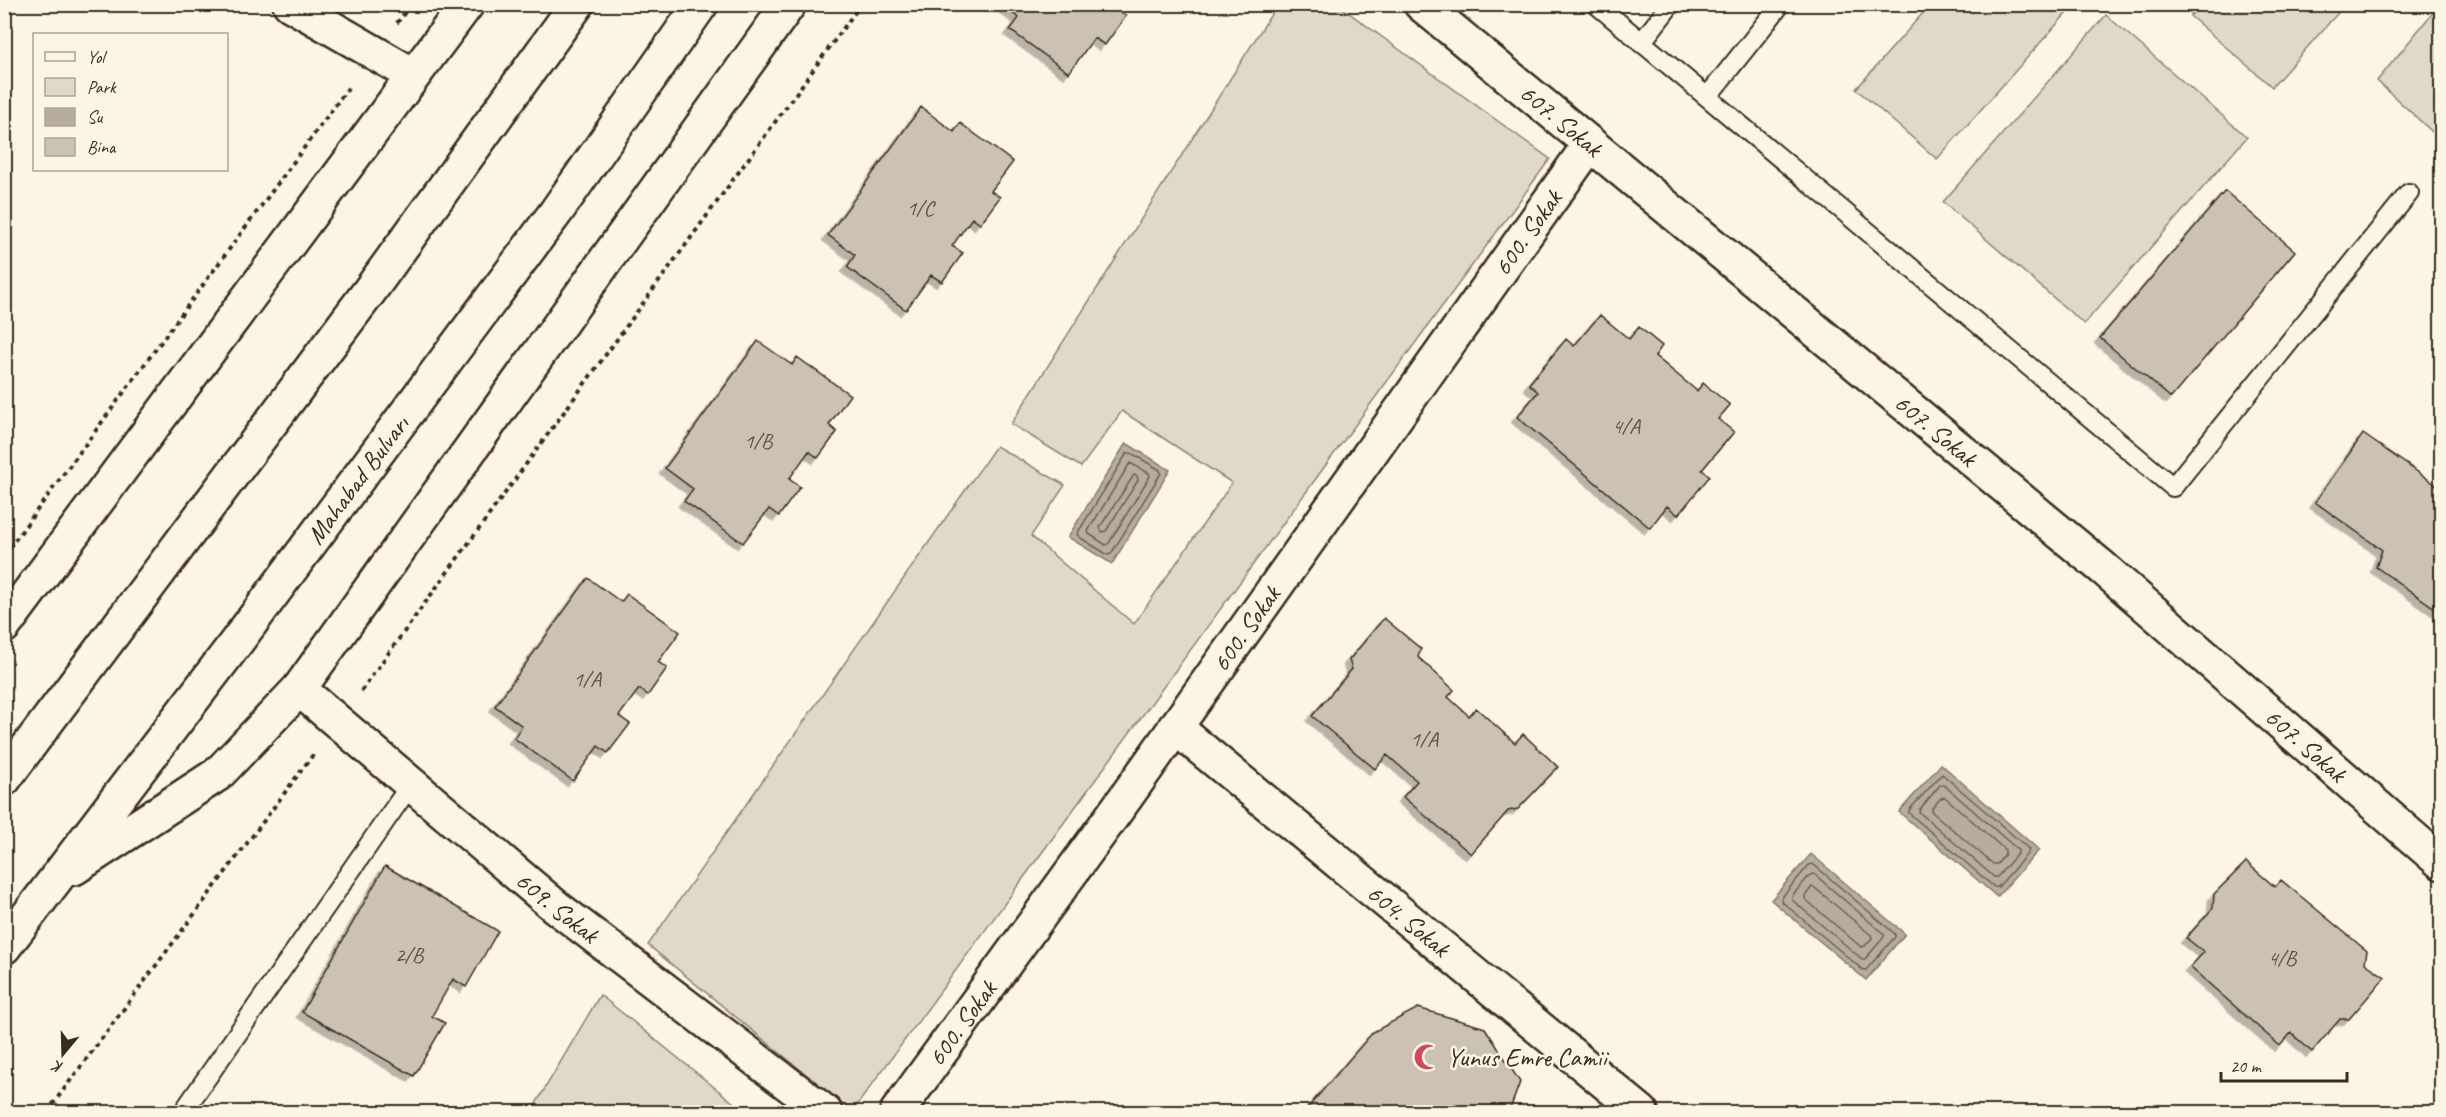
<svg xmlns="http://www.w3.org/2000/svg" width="2446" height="1117" font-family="Caveat,sans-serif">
  <defs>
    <filter id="shadow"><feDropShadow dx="-5.5" dy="5.5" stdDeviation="0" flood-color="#0004"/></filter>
  </defs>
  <rect width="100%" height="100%" fill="#fcf5e5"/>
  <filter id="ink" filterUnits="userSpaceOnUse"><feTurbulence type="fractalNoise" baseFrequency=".0167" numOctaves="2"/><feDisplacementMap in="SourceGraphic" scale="12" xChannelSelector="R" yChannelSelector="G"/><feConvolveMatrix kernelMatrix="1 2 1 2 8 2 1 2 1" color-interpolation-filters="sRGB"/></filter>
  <g filter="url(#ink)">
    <!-- green -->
    <path fill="#e0d8c8" stroke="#8e8173" stroke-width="1.5" d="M1277,5h61l212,154 -698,953 -204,-167 348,-499 69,39 -34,51 103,88 98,-141 -110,-72 -41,56 -70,-43z
      M1930,5h144l-137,154 -81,-70z
      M2200,5v-1l145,1 -73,82 -82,-71z
      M2439,5h3l-1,135 -64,-59z
      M2106,15l141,122 -163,187 -141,-122z
      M600,995l145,117h-214z"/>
    <!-- water -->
    <path fill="#b7ad9e" stroke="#85796b" stroke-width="1.5" d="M1126,443l44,27 -58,94 -44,-27z
      M1941,764l98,86 -42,47 -98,-85z
      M1811,854l94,80 -39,46 -95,-80z"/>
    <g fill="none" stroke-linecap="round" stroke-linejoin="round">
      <!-- shore -->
      <path stroke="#6d5e51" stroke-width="1.5" d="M1127,453h4l29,17 1,3 -50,81 -3,1 -29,-18 -2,-3z
        M1130,463l19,10 1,3 -41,67 -3,2 -17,-11 -1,-3z
        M1134,475l3,1 1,4 -32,51 -4,1 -2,-5z
        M1942,774l87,75 -1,4 -30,34h-4l-85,-74v-3z
        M1940,785h4l74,65v3l-21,24h-3l-75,-65 1,-3z
        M1945,797l60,53v4l-8,10h-4l-61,-52v-4l9,-10z
        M1813,864l82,70v3l-29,33h-3l-82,-69 1,-4 27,-32z
        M1814,874l70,60v3l-19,22h-3l-70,-59v-4l18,-21z
        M1812,887l3,1 56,47 1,3 -7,8 -4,1 -56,-48v-3z"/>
    </g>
    <!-- building -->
    <path fill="#ccc2b3" stroke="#3b2a1e" stroke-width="1.5" filter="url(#shadow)" d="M1000,4h118l-3,5 11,7 -21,29 -11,-7 -25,35 -59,-43 9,-12z
      M921,107l33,25 6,-9 53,39 -22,29 9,6 -20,27 -8,-6 -20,28 11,7 -21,29 -11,-7 -25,35 -59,-43 8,-12 -27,-20z
      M2225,191l70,60 -124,147 -71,-60z
      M1600,315l29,24 10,-12 23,19 -7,10 42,35 6,-8 27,22 -12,14 16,13 -32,38 8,6 -32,39 -11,-9 -17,22 -133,-111 21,-25 -9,-8 37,-45 8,7z
      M758,341l34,24 5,-8 53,38 -21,30 8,7 -19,26 -9,-7 -20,28 11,8 -21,29 -10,-7 -26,34 -59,-42 9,-12 -28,-21z
      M2363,434l79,55v124l-66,-46 6,-17 -67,-48z
      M588,578l33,24 6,-8 53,38 -22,30 9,6 -19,27 -9,-6 -20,27 11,8 -22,29 -10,-7 -25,35 -59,-43 8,-12 -27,-20z
      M1384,618l37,31 -3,8 36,33 -6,7 21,19 7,-8 39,35 8,-9 35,33 -40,42 -10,2 -37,43 -68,-57 14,-16 -30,-26 -12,14 -63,-53 40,-47 -3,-9z
      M2246,862l29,25 6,-7 86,71 -2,12 20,14 -36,42h-9l-28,33 -21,-19 -11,13 -90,-79 14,-15 -18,-14 27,-30 1,-14z
      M385,866l113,65 -32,56 -13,-8 -21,37 13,7 -31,53 -112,-64z
      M1418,1008l67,20 35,54 -11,30h-205l69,-80z"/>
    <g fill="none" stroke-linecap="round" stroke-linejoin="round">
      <!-- service casing -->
      <g stroke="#3b2a1e" stroke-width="22">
        <path id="service" d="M1596,4l577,483 236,-294
          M1641,43l30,-39
          M1707,97l74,-93
          M183,1112l228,-328"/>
      </g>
      <!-- minor casing -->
      <g stroke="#3b2a1e" stroke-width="38">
        <g id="minor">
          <path d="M290,4l123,71"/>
          <path id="s1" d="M1421,4l682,564 339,295"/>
          <path id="s2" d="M299,689l257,218 269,205"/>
          <path id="s3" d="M1175,727l466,385"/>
          <path id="s4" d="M897,1112l229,-315 464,-653"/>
        </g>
      </g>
      <!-- primary casing -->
      <g stroke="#3b2a1e" stroke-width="38">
        <g id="primary">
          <path d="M4,626l463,-622"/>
          <path d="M4,779l367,-490 206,-285"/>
          <path d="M74,868l144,-94 81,-85 490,-685"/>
          <path id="s5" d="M4,947l234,-307 318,-428 145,-208"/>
        </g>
      </g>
      <!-- path -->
      <path stroke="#3b2a1e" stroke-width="4" stroke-dasharray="4.5 4.5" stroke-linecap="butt" d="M397,23l14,-19
        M4,555l347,-471
        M361,691l500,-687
        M47,1112l268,-360"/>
      <!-- service -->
      <use href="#service" stroke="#fcf5e5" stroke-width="18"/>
      <!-- minor -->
      <use href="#minor" stroke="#fcf5e5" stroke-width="33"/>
      <!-- primary -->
      <use href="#primary" stroke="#fcf5e5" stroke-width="33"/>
    </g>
  </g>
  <!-- icons -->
  <defs>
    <g id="mosque-bare" transform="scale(2.07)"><path d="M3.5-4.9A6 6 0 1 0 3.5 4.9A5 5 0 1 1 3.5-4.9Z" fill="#d1495b" stroke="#fcf5e5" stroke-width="2.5" paint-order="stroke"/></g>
  </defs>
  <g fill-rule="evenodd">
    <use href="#mosque-bare" x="1427" y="1057"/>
  </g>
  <g text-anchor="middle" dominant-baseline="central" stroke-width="5" stroke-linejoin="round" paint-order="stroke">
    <!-- number labels -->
    <g font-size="22" fill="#5f5043">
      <text x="920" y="208">1/C</text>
      <text x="1626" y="426">4/A</text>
      <text x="758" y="441">1/B</text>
      <text x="587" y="679">1/A</text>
      <text x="1424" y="739">1/A</text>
      <text x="409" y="955">2/B</text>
      <text x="2282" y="958">4/B</text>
    </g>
    <!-- street labels -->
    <g font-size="26" fill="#3b2a1e" stroke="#fcf5e5">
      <text stroke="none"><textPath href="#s1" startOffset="182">607. Sokak</textPath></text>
      <text stroke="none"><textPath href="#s4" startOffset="1082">600. Sokak</textPath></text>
      <text stroke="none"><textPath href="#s1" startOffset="668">607. Sokak</textPath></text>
      <text stroke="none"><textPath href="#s5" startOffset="586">Mahabad Bulvarı</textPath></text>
      <text stroke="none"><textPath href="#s4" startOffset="596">600. Sokak</textPath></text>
      <text stroke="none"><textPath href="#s1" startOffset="1154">607. Sokak</textPath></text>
      <text stroke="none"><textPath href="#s2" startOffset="338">609. Sokak</textPath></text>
      <text stroke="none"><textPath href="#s3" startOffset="303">604. Sokak</textPath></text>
      <text stroke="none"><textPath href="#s4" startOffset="110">600. Sokak</textPath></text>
    </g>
    <!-- poi labels -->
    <g font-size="26" fill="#3b2a1e" stroke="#fcf5e5" text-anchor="start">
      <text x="1447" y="1057">Yunus Emre Camii</text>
    </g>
  </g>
  <!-- margin -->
  <rect width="2446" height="1117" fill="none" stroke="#fcf5e5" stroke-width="24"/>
  <rect x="12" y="12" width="2422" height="1093" fill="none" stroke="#3b2a1e" stroke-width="2" filter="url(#ink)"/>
  <!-- legend -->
  <rect x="33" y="33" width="195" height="138" fill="#fcf5e5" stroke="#afa495" stroke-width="1.5"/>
  <rect x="45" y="52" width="30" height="9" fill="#fcf5e5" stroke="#afa495" stroke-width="1.5"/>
  <text x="87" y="63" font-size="18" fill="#3b2a1e">Yol</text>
  <rect x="45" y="78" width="30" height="18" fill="#e0d8c8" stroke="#afa495" stroke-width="1.5"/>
  <text x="87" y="93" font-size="18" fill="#3b2a1e">Park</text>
  <rect x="45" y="108" width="30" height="18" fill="#b7ad9e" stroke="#afa495" stroke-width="1.5"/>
  <text x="87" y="123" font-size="18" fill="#3b2a1e">Su</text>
  <rect x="45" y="138" width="30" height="18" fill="#ccc2b3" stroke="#afa495" stroke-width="1.5"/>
  <text x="87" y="153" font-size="18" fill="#3b2a1e">Bina</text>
  <!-- north arrow -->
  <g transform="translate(63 1054) rotate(199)" stroke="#fcf5e5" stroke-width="4.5" paint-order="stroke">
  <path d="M0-4.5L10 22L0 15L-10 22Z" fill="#3b2a1e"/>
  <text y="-9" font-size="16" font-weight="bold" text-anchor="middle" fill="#3b2a1e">K</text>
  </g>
  <!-- scale -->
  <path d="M2221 1072v9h126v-9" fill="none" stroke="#3b2a1e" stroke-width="3"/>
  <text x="2230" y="1072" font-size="18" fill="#3b2a1e" stroke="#fcf5e5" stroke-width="4.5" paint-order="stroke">20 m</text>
</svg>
